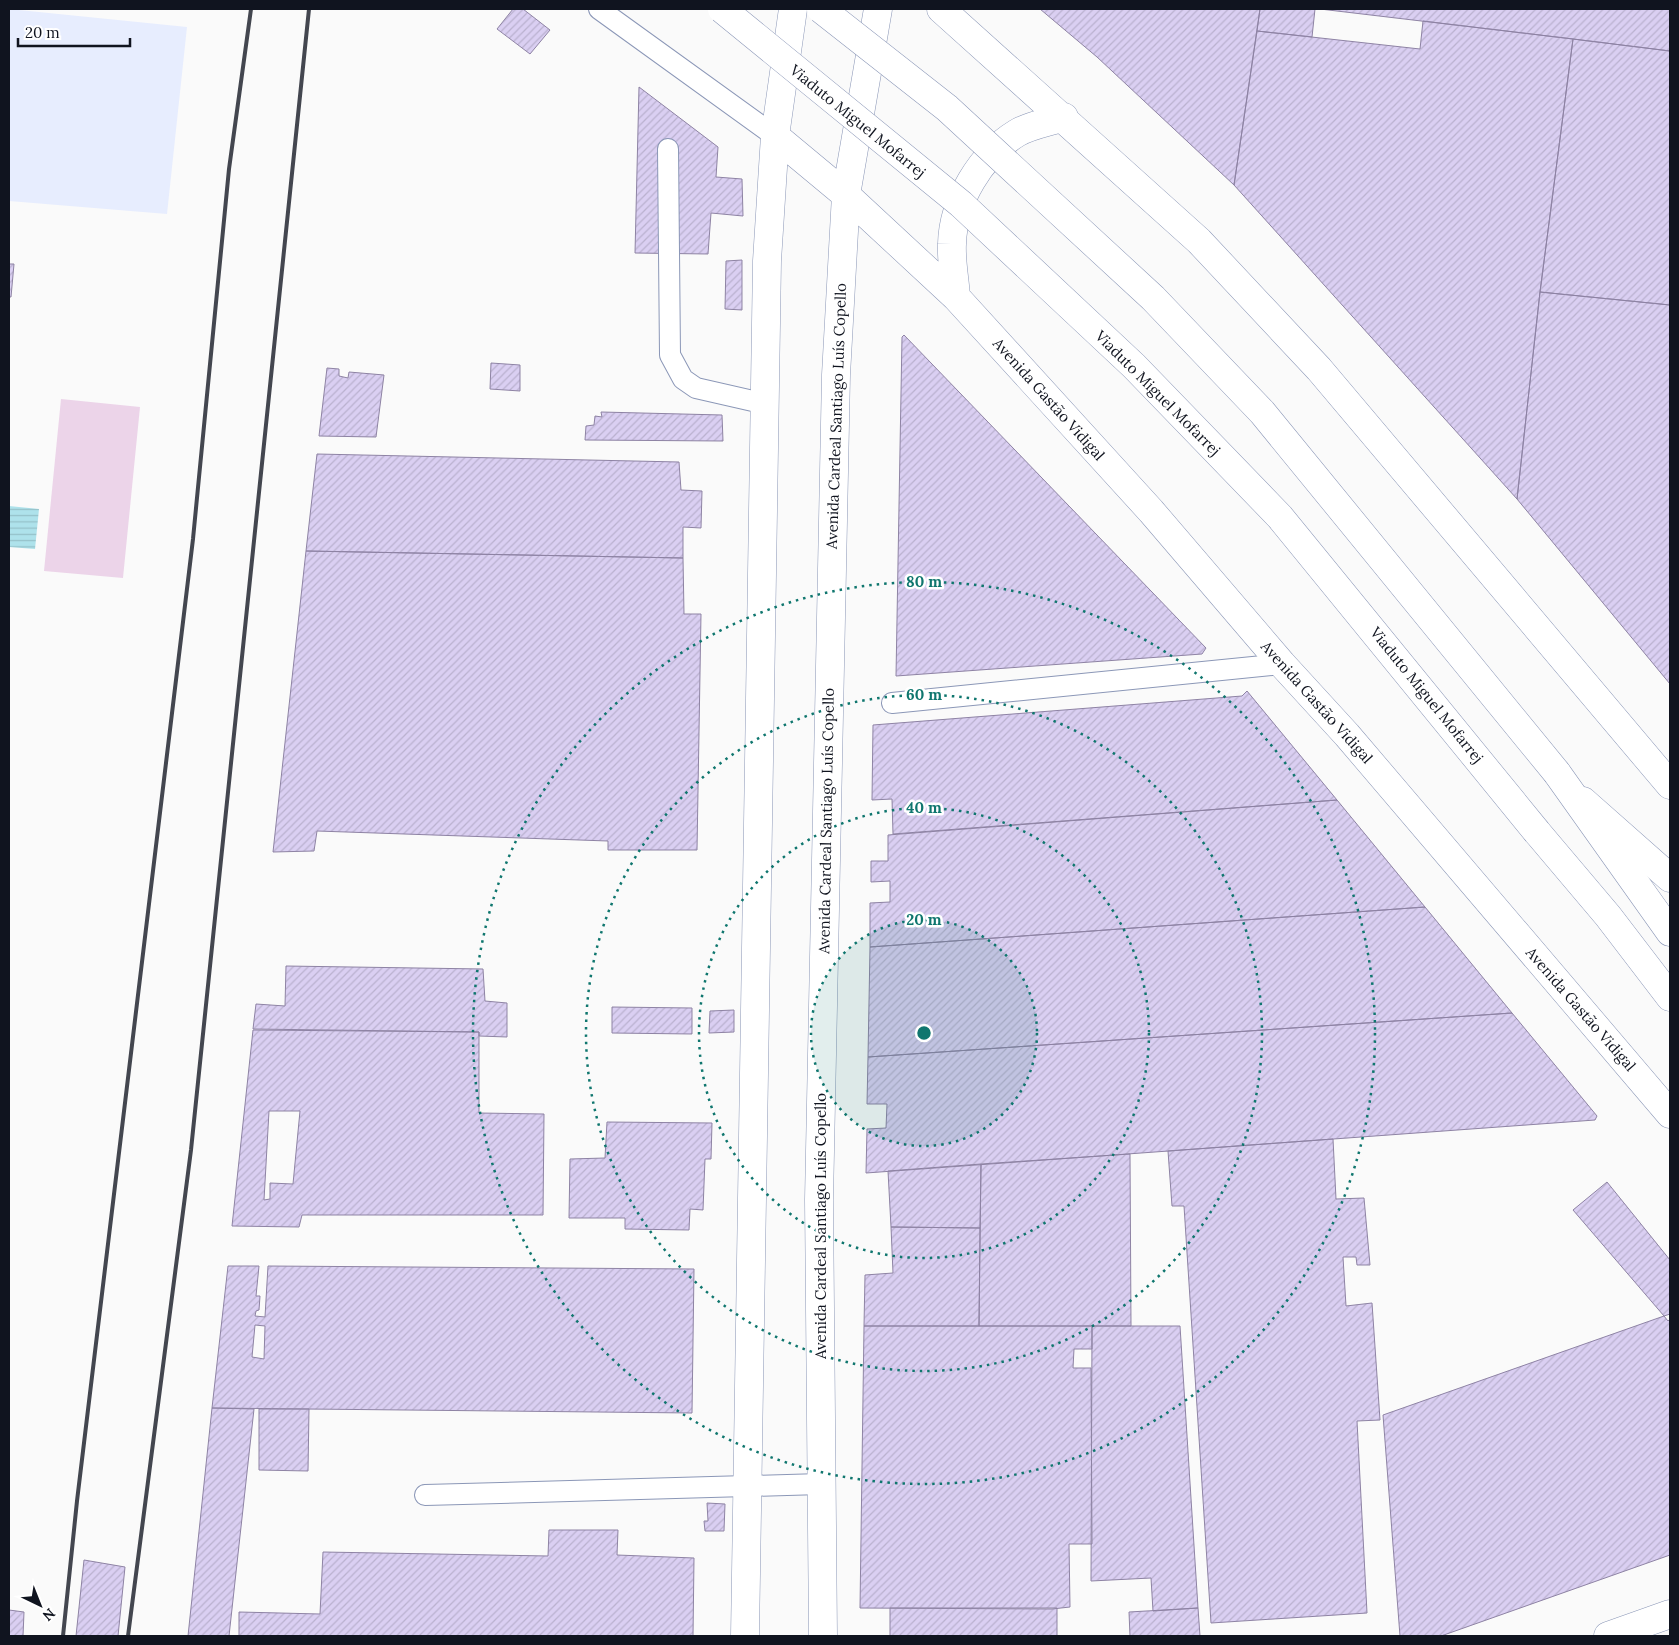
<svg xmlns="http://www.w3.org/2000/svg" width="1679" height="1645" font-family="Lora,serif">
  <defs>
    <pattern id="water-rules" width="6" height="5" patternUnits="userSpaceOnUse" patternTransform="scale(1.25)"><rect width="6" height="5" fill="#aee2eb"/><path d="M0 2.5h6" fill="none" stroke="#95c1c9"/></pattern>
    <pattern id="building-hatch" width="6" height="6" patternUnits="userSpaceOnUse" patternTransform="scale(1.25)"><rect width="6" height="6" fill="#dacff2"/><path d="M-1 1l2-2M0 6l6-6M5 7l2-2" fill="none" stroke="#bab1cf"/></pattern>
  </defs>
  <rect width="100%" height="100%" fill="#fafafa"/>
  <!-- built -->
  <path fill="#e7edfe" d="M9,9l178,18 -20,187 -158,-13z"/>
  <!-- grass -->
  <path fill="#ecd4e9" d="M61,399l79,8 -17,171 -79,-7z"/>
  <!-- water -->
  <path fill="url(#water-rules)" d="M9,506l30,3 -4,40 -26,-2z"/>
  <!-- building -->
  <path fill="url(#building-hatch)" stroke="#8e83a4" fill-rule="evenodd" d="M513,9h10l27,21 -20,24 -33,-25z
    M1040,9h220l-26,176 -137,-128z
    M1260,9h55l-3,28 -55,-6z
    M1320,9h350v42l-97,-12z
    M1423,21l150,18 -33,253 -23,207 -283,-314 23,-154 163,18z
    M1573,39l97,12v254l-130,-13z
    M639,87l79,60 -2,30 26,2 1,37 -32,-3 -3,41 -73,-1z
    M742,260v50l-17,-1 1,-48z
    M9,264h5l-3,33h-2z
    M1540,292l130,13v379l-153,-185z
    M904,335l302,313 -4,6 -306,22 6,-339z
    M491,363l29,2v26l-30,-2z
    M327,368l12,1v7l9,2 1,-6 35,3 -8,62 -57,-1z
    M601,412l121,3 1,26 -138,-1 1,-14 8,-1 1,-9 7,1z
    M317,454l362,8 2,28 21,1 -1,37 -18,-1v31l-377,-7z
    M306,551l377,7 1,56h17l-4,236h-89v-9l-291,-10 -3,20 -41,1z
    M1247,691l90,109 -444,34 -1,-35 -20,1 1,-75 369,-29z
    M1337,800l88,107 -555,40v-44l20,-1v-21l-19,1v-21h17v-26z
    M1425,907l87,106 -644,44 2,-110z
    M286,966l197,3 2,32 22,2v34l-28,-1v-4l-226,-3 3,-25 29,2z
    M612,1007l80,1v26l-80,-1z
    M734,1010v22l-25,1 1,-22z
    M1512,1013l85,103 -2,4 -729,53 1,-44 19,-1 1,-24h-20l1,-47z
    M253,1030l226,2v81l65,1 -1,101h-241l-3,12 -67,-1zM269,1111h31l-7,73 -23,-1v16l-6,1z
    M607,1122l105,1 -1,36h-6l-2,51 -13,-1 -1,21 -64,-1v-11h-56l1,-59 35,-1z
    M1333,1139l3,60 28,-1 6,67h-13l-1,-8h-13l3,49 26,-3 8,117 -23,1 10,192 -156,10 -27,-417h-12l-4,-55z
    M1130,1154l1,172h-152l2,-162z
    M981,1164l-1,64 -89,-1 -3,-56z
    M1607,1182l63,78v54l-6,2 -91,-106z
    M891,1227l89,1 -1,98h-115l1,-51 28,-2z
    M228,1266h31l-3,30h4l-1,14 -3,1 -1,5 10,1 3,-51 426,3 -2,144 -480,-5zM255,1325l10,1 -1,33 -12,-2z
    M1664,1316l4,5 2,-2v236l-229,81h-41l-17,-221z
    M864,1326h228v23h-18l-1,19h18l1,176h-23l1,63 -18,2 -192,-1z
    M1092,1326h88l18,282 -45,3 -2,-33 -60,3z
    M212,1408l42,1 -25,227h-41z
    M259,1409h50l-1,62 -49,-1z
    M707,1503l18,1 -1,27h-19l-1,-10h4z
    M549,1530h69l-1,25 77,3 -1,78h-454v-24l81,2 3,-62 225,4z
    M84,1560l41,7 -7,69h-42z
    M890,1608h167v28h-167z
    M1198,1608l2,28h-70l-1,-24z
    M9,1610l15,2 -1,24h-14z"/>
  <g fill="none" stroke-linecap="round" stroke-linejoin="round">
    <!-- lane casing -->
    <g stroke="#8b97b7" stroke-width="22">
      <path id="lane" d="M599,9l176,127
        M668,149l2,206 13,24 13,9 70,16
        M892,703l390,-39
        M425,1495l396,-11"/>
    </g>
    <!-- street casing -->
    <g stroke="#8b97b7" stroke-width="29">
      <path id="street" d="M941,9l258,232 120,128 351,416
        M775,136l71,59 110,102 195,214 131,153 65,71 323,379
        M956,297c-1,-17 -5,-36 -4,-53 1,-43 29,-89 65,-111 13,-8 33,-11 47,-16
        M745,1636l22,-1375 8,-125 18,-127
        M823,1636l-4,-436 17,-825 10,-180 32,-186
        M1608,1636l62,-22"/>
    </g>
    <!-- secondary casing -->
    <g stroke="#8b97b7" stroke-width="29">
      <path id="secondary" d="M1583,801l87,77"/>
    </g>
    <!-- highway casing -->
    <g stroke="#8b97b7" stroke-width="29">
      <path id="highway" d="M1557,773l113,159
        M1537,832l71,84 62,81"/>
    </g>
    <!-- lane -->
    <use href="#lane" stroke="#fff" stroke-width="20"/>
    <!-- street -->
    <use href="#street" stroke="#fff" stroke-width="28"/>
    <!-- secondary -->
    <use href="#secondary" stroke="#fff" stroke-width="28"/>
    <!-- highway -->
    <use href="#highway" stroke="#fff" stroke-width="28"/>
    <!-- rail -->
    <path stroke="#43464f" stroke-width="4" d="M63,1636l14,-135 116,-962 36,-370 22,-160
      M128,1636l63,-486 118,-1141"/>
    <!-- highway-bridge casing -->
    <g stroke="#8b97b7" stroke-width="29" stroke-linecap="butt">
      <path id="highway-bridge" d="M722,9l239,195 173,162 146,151 257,315
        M821,9l126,99 206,190 109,114 295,361"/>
    </g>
    <!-- highway-bridge -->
    <use href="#highway-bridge" stroke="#fff" stroke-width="28"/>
  </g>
  <!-- distance rings -->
  <circle cx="924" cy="1033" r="113" fill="#0f766e" fill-opacity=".12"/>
  <g fill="none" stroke="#0f766e" stroke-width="2.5" stroke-dasharray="2.5 5">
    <circle cx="924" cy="1033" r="113"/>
    <circle cx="924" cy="1033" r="225"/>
    <circle cx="924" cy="1033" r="338"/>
    <circle cx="924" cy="1033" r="451"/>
  </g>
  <g text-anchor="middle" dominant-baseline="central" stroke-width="5" stroke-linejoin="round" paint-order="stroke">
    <!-- street labels -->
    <g font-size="15" fill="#10141f" stroke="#fff">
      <text transform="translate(858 121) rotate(39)">Viaduto Miguel Mofarrej</text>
      <text transform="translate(1158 393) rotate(45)">Viaduto Miguel Mofarrej</text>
      <text transform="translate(1049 399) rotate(48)">Avenida Gastão Vidigal</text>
      <text transform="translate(836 416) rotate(-88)">Avenida Cardeal Santiago Luís Copello</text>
      <text transform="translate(1427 695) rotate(51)">Viaduto Miguel Mofarrej</text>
      <text transform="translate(1317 702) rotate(48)">Avenida Gastão Vidigal</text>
      <text transform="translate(826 821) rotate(-89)">Avenida Cardeal Santiago Luís Copello</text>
      <text transform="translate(1581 1009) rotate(49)">Avenida Gastão Vidigal</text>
      <text transform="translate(820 1226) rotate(-90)">Avenida Cardeal Santiago Luís Copello</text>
    </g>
  </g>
  <circle cx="924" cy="1033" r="8" fill="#0f766e" stroke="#fff" stroke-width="2.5"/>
  <g font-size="15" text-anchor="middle" font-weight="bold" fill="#0f766e" stroke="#fff" stroke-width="5" stroke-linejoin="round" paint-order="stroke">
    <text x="924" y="587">80 m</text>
    <text x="924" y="700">60 m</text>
    <text x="924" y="813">40 m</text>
    <text x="924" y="925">20 m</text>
  </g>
  <!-- border -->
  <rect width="1679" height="1645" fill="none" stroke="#10141f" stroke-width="20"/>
  <!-- north arrow -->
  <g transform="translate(40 1605) rotate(137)" stroke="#ffffff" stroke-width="4" paint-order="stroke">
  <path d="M0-4L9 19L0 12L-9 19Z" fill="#10141f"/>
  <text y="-8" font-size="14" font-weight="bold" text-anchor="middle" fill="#10141f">N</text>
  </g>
  <!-- scale -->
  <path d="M18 38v8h112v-8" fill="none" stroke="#10141f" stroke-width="2.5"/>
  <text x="25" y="38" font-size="15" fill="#10141f" stroke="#ffffff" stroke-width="4" paint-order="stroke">20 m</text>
</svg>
